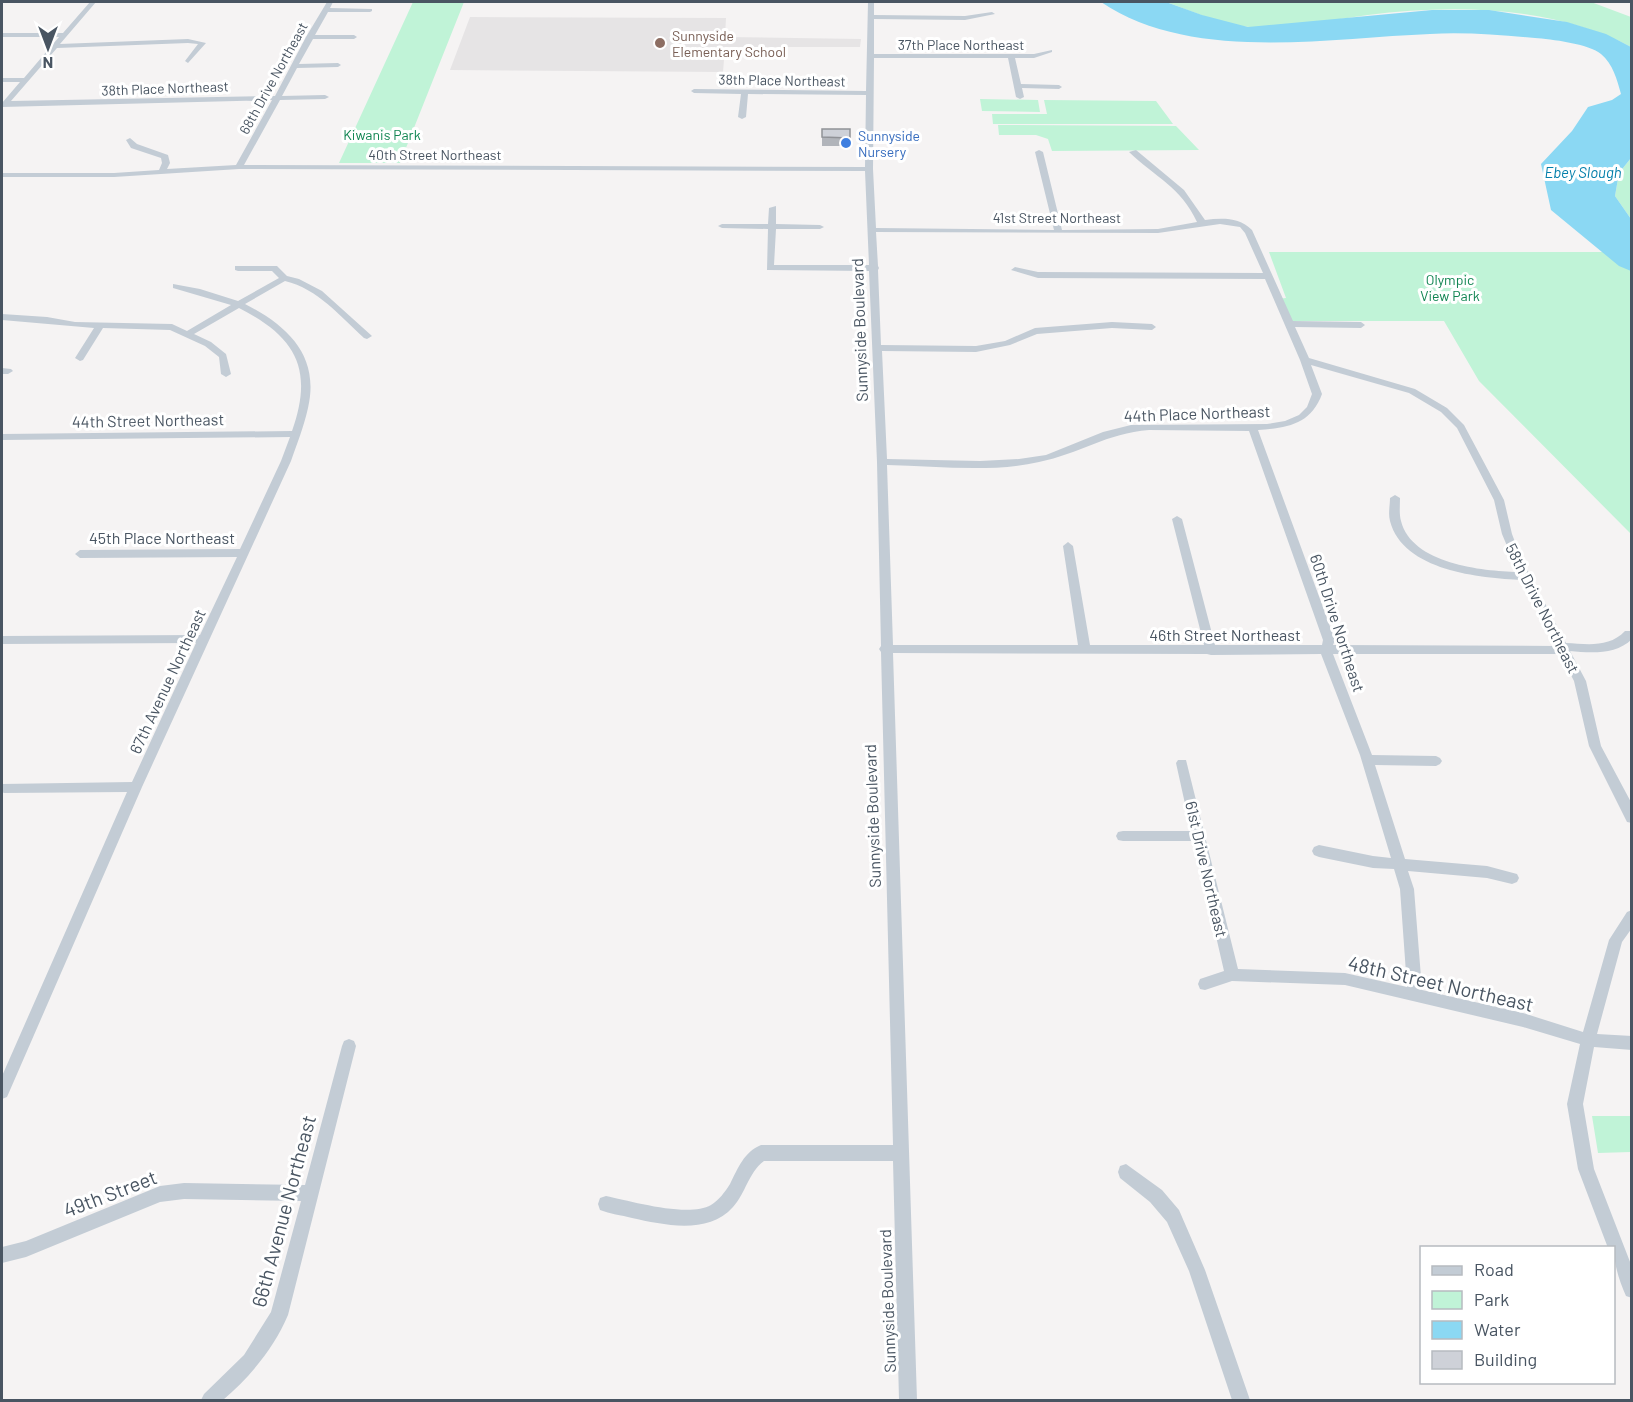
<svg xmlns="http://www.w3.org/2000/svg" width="1633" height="1402" font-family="Barlow,sans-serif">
  <rect width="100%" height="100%" fill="#f5f3f3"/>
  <!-- education -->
  <path fill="#e6e4e5" d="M470,17l256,1 -1,19 136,2 -1,8h-135l-2,25 -273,-2z"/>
  <!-- green -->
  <path fill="#c0f3d7" d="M413,2h51l-64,161h-61z
    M1166,2h425l40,15v30c-79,-41 -176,-43 -263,-32 -39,5 -79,14 -119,12 -27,-2 -57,-16 -83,-25z
    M980,99l58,1 2,12 -58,-1z
    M1044,100l112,1 17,23h-180l-1,-10h55z
    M998,125l178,1 23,24 -147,1 -4,-12 -12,-4h-37z
    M1631,158v61l-16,-23 4,-23z
    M1269,252h337l25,14v268l-152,-153 -35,-60h-158l-10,-22 10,-1z
    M1592,1116h39v36l-33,1z"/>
  <!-- water -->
  <path fill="#8bd8f3" d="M1101,2h65l36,13 46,12 184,-17h57l78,12 39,12 25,13v111l-12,15 -4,23 16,23v52l-12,-5 -68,-56 -10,-46 31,-33 16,-24 24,-7 9,-6c-4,-14 -8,-30 -20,-40 -11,-10 -51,-15 -66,-16 -34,-3 -70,-6 -105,-4 -103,4 -239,29 -329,-32z"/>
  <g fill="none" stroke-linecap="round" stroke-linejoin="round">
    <!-- minor -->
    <path fill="#c3ccd5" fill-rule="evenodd" d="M90,2h6l-36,42 128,-5 18,4 -18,20 -3,-2 13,-17 -10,-1 -131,5 -46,53 264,-5 31,-59 21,-35h6l-3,6 42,1v2l-2,1h-42l-13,23h39l3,2 -3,2h-41l-14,25 39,-1 3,2 -3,2 -41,1 -15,28 43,-1 4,2 -4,2 -45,1 -36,65 621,2 1,-72 -118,-1 -2,23 -4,2 -4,-2 3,-23 -47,-1 -3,-2 3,-2 172,2 2,-89h6v13l91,1 27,-4 3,2 -30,6 -91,-1v35h160l18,-4v2l-18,6h-19l6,26 38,1 3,2 -3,2 -37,-1 2,9 -4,2 -4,-2 -8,-39h-134l-1,111 3,59 178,2 -19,-78 4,-2 4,2 19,78 96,-1 39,-7c-16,-35 -42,-45 -68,-70l7,-2 48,40 21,30c17,-2 34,-3 47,10l41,91 68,1 4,3 -4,3 -66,-1 14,31 106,31 32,19 17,17 40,75 8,34 9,24 45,85c21,1 43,5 59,-12h7v8c-16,16 -41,14 -62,12l16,30 15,65 31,58v19l-5,-1 -38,-76 -15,-65 -14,-27h-227l39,101 64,1 4,2 2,3 -2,3 -4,2 -61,-1 30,94 82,7 30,8 2,4 -2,4 -5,2 -25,-6 -79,-7 6,18 8,101 101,23 60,19 26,-92 18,-28 5,-2v18l-10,14 -25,92 35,2v14l-38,-3 -11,57 11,65 38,98v31l-6,-2c-7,-16 -12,-31 -12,-48h-6l-30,-79 -11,-65 13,-60 -57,-17 -178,-42 -113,-4 -27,9 -5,-1 -2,-5 2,-5 24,-8 -30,-130h-71l-5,-1 -2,-4 2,-4 5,-1h68l-15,-68 2,-3h8l52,209 107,4 62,14 -7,-98 -6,-20 -21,-1 -54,-11 -5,-2 -2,-4 2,-4 5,-2 54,11 18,2 -31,-103 -39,-101 -110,1 -4,-1 -314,-1 24,747h-18l-6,-239h-129c-16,12 -18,32 -31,46 -25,28 -69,18 -101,11 -11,-3 -22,-4 -32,-8l-2,-6 2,-6 6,-2c25,5 82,22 105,9 8,-5 14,-13 19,-21 8,-16 14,-32 31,-39h132l-12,-493 -2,-3 2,-3 -4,-184 -8,-191 -102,-1 1,-41 -46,-1 -4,-2 4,-2h46l1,-16 7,-2v18l44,1 4,2 -4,2h-44l-2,36h95l-4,-94 -626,-2 -125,8h-112v-4h112l45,-3 3,-7 -1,-5 -30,-10 -5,-8 4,-2 7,6 31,11 2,8 -3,6 69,-4 36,-65 -270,7v-4l18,-21h-18v-4h22l35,-41h-57v-4h61zM1220,224l20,3 5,6 18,40 -225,-1 -23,-5 -4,3 27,8 227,1 35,81 12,34 -5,13 -8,8 -14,6 -18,3 -136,1 -28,7 -57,23 -27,4 -39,2 -93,-2 -5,-108 94,1 34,-7 27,-11 75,-6 40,2 4,-3 -4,-3 -40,-2 -77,6 -30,13 -29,5 -95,-1 -3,-75 1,-2 -1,-2 -2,-34 282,1zM1311,365l98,28 32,19 16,16 37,72 8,34 16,38c-36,-1 -106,-8 -117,-51 -2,-7 -1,-16 -1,-23l-5,-3 -5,3c0,7 -2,16 0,23 13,50 90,57 132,59l34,66 -223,-1 2,-5 -77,-210c30,-2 53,-6 64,-36zM1149,430l100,1 74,209 -1,5h-107l-33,-126 -5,-3 -5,3 32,126h-114l-17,-99 -5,-4 -5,4 15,99h-185l-6,-180c50,1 103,8 152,-3 40,-8 68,-29 110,-32z
      M235,266h42l10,10 12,3 23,12 50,45 -5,3 -3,-1c-24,-22 -46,-49 -79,-57l-40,23c43,22 75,52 63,104 -4,18 -11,36 -17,53l-149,326 -135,310 -5,2v-23l125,-284 -123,1 -2,-1v-8l130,-2 64,-139 -194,1v-8l198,-1 37,-78 -157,1 -5,-4 5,-4 160,-1 41,-88 9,-24 -288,3v-6l290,-3c22,-62 4,-94 -53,-123l-45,26 17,8 15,12 5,20 -5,3 -5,-3 -2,-17 -14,-11 -35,-16 -67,-2 -20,32 -3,1 -5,-3 19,-30 -92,-8v-6l45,3 28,5 97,2 15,7 44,-26 -58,-17v-4l27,5 38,12 41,-23 -7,-7h-34l-3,-1z
      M2,368l9,1 2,2 -5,3h-6z
      M349,1039l5,2 2,5 -68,269c-14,33 -38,62 -65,85h-22l3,-6 40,-39 27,-43 30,-111 -117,-2 -24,3 -134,55 -24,6v-16l24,-6 134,-55 24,-3 121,2 37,-139 2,-5z
      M1126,1164l36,26 17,20 26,60 45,130h-18l-43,-129 -22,-49 -17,-20 -30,-24 -2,-6 2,-6z"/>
  </g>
  <!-- wall -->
  <path fill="#b1b4ba" d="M822,129h28v17h-28z"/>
  <!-- building -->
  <path fill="#ced1d8" stroke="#909297" stroke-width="1.5" d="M822,129h28v9l-28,-1z"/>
  <!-- markers -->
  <circle fill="#8d6e63" stroke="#fff" stroke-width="2" cx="660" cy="43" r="6"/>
  <circle fill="#3f7fe0" stroke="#fff" stroke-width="2" cx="846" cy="143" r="6"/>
  <g text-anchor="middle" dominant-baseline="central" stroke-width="6" stroke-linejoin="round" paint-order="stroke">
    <!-- far-education labels -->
    <g font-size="14" fill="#785e54" stroke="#fff" text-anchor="start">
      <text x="672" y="35">Sunnyside<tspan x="672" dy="16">Elementary School</tspan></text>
    </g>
    <!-- far-street labels -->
    <g font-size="14" fill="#495562" stroke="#fff">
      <text x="961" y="44">37th Place Northeast</text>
      <text transform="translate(273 78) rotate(-61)">68th Drive Northeast</text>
      <text transform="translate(782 80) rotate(1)">38th Place Northeast</text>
      <text transform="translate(165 88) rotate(-2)">38th Place Northeast</text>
      <text x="435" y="154">40th Street Northeast</text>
      <text x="1057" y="217">41st Street Northeast</text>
    </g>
    <!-- far-park labels -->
    <g font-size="14" fill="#118552" stroke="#fff">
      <text x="382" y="134">Kiwanis Park</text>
      <text x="1450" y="279">Olympic<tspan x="1450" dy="16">View Park</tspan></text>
    </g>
    <!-- far-shop labels -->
    <g font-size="14" fill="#366cbe" stroke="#fff" text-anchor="start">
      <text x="858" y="135">Sunnyside<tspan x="858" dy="16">Nursery</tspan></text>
    </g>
    <!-- far-water labels -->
    <g font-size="15" font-style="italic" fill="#047faa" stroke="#fff">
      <text x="1583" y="172">Ebey Slough</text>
    </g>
    <!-- street labels -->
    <g font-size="16" fill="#495562" stroke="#fff">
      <text transform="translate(859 330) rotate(-92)">Sunnyside Boulevard</text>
      <text transform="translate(1197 413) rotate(-2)">44th Place Northeast</text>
      <text transform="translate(148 420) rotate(-1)">44th Street Northeast</text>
      <text x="162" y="537">45th Place Northeast</text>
      <text transform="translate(1543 608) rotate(63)">58th Drive Northeast</text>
      <text transform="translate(1338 623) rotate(72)">60th Drive Northeast</text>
      <text x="1225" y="634">46th Street Northeast</text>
      <text transform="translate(167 681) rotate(-65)">67th Avenue Northeast</text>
      <text transform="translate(872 816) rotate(-92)">Sunnyside Boulevard</text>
      <text transform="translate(1207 869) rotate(77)">61st Drive Northeast</text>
      <text transform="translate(887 1301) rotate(-92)">Sunnyside Boulevard</text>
    </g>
    <!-- near-street labels -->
    <g font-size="20" fill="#495562" stroke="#fff">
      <text transform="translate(1441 983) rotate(13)">48th Street Northeast</text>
      <text transform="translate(110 1193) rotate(-21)">49th Street</text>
      <text transform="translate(283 1211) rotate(-75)">66th Avenue Northeast</text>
    </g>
  </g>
  <!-- border -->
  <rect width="1633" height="1402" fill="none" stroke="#495562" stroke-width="6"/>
  <!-- legend -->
  <rect x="1420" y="1246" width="195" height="138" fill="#ffffff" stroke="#b6bbc0" stroke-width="1.5"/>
  <rect x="1432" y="1266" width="30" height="9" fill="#c3ccd5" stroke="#b6bbc0" stroke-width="1.5"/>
  <text x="1474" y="1276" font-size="18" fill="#495562">Road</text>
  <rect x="1432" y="1291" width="30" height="18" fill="#c0f3d7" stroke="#b6bbc0" stroke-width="1.5"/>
  <text x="1474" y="1306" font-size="18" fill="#495562">Park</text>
  <rect x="1432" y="1321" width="30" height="18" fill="#8bd8f3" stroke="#b6bbc0" stroke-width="1.5"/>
  <text x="1474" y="1336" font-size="18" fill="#495562">Water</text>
  <rect x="1432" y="1351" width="30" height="18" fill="#ced1d8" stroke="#b6bbc0" stroke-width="1.5"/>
  <text x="1474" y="1366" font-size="18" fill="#495562">Building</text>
  <!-- north arrow -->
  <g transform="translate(48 48) rotate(180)" stroke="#ffffff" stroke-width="4.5" paint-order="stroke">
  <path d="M0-4.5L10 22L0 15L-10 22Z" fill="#495562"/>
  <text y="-9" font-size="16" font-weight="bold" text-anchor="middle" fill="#495562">N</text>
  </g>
</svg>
